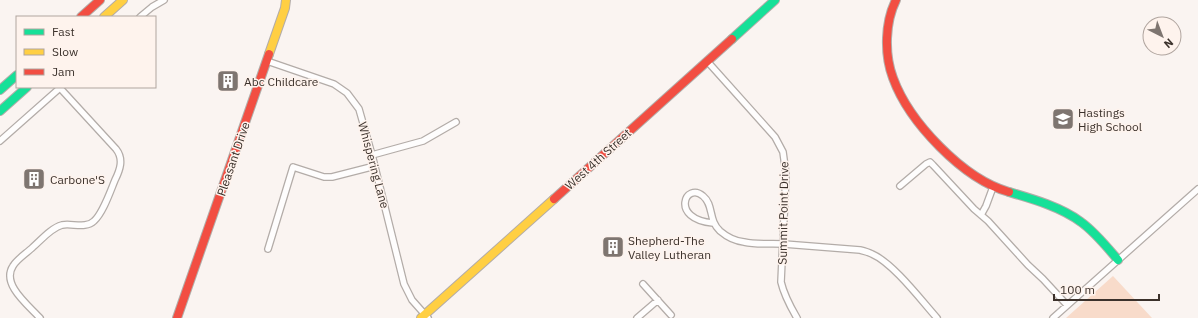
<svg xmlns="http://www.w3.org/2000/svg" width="1198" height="318" font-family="'IBM Plex Sans',sans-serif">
  <rect width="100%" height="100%" fill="#faf4f1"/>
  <!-- green -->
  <path fill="#f8dbca" d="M1113,276l39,42h-86z"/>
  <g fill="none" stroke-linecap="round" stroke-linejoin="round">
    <!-- street casing -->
    <g stroke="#b3aca8" stroke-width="8">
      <path id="street" d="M140,17l12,-10 12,-7
        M267,61l67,23 13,9 12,16 13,46 32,129 8,16 16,18
        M707,61l68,76 8,15 3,22 -5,108c3,13 9,24 16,36
        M0,141l61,-54
        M372,155l51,-14 33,-19
        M900,186l26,-22 4,-2 3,3 41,44 14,12 40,44 15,14 24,26
        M981,215l5,-9 7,-19
        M713,223c-44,-4 -27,-42 -10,-27 11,9 5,24 17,35 7,6 15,10 24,11 13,3 27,1 40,2 25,2 51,4 76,6 4,1 8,2 12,4 21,9 49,46 65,64
        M268,249l25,-82 31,10h8l43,-11
        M643,284l28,31
        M40,318c-12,-13 -39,-34 -27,-52 4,-7 14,-13 20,-19 8,-7 18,-19 29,-22 10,-2 24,4 32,-4 9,-8 16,-29 21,-41 5,-10 9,-21 1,-31l-56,-61
        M637,318l21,-18
        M1053,318l145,-129"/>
    </g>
    <!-- fast casing -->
    <g stroke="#b3aca8" stroke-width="10">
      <path id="fast" d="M732,39l43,-39
        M0,90l17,-15
        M0,111l27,-24
        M1009,192c24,7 52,15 72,30 14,10 26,25 37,38"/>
    </g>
    <!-- slow casing -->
    <g stroke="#b3aca8" stroke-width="10">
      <path id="slow" d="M104,17l19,-17
        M269,54l16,-46 1,-8
        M421,318l133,-119"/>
    </g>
    <!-- jam casing -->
    <g stroke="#b3aca8" stroke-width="10">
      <path id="jam" d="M896,0c-11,22 -12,54 -3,78 16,44 70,101 116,114
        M81,17l19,-17
        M554,199l178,-160
        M177,318l92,-264"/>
    </g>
    <!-- street -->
    <use href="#street" stroke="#fefdfd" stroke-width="5.5"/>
    <!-- fast -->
    <use href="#fast" stroke="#16e098" stroke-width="8"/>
    <!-- slow -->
    <use href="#slow" stroke="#ffcf43" stroke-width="8"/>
    <!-- jam -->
    <use href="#jam" stroke="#f24e42" stroke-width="8"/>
  </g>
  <!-- icons -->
  <defs>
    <g id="building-square" transform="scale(1.15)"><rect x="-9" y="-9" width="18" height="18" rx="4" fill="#7e7570" stroke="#fef3ed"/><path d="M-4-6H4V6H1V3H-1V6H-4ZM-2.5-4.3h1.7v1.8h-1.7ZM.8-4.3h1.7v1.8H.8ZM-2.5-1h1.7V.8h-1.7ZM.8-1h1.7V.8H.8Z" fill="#fff"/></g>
    <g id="school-square" transform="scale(1.15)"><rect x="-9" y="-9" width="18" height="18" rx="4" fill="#7e7570" stroke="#fef3ed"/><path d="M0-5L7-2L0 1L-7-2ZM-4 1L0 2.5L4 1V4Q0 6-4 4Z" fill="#fff"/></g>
  </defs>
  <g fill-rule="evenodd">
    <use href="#building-square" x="228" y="81"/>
    <use href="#school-square" x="1063" y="119"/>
    <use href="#building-square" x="34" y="179"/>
    <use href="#building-square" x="613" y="247"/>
  </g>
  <g text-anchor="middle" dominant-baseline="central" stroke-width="3" stroke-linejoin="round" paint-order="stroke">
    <!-- poi labels -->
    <g font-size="12" fill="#3b312b" stroke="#fef3ed" text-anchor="start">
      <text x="244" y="81">Abc Childcare</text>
      <text x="1078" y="112">Hastings<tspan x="1078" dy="14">High School</tspan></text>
      <text x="50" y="179">Carbone'S</text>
      <text x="628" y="240">Shepherd-The<tspan x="628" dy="14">Valley Lutheran</tspan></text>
    </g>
    <!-- street labels -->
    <g font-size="12" fill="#3b312b" stroke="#fef3ed">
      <text transform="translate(233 159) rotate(-71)">Pleasant Drive</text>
      <text transform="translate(598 159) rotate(-42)">West 4th Street</text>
      <text transform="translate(374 165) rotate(75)">Whispering Lane</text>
      <text transform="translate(783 213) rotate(-89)">Summit Point Drive</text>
    </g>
  </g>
  <!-- legend -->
  <rect x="16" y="16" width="140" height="72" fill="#fef3ed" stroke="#b0a59f"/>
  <rect x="24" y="29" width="20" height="6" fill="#16e098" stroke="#b0a59f"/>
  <text x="52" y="36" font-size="12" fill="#3b312b">Fast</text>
  <rect x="24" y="49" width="20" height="6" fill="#ffcf43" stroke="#b0a59f"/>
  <text x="52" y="56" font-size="12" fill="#3b312b">Slow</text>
  <rect x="24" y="69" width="20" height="6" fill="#f24e42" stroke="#b0a59f"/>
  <text x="52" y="76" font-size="12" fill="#3b312b">Jam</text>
  <!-- north arrow -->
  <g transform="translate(1162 36) rotate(138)"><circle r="19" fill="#fef3ed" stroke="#b0a59f"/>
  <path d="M0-3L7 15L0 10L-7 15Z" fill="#7e7570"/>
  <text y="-6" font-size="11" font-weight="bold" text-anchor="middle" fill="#3b312b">N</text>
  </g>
  <!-- scale -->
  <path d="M1054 294v6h105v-6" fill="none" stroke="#3b312b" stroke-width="2"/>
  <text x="1060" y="294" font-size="12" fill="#3b312b" stroke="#fef3ed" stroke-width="3" paint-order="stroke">100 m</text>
</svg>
